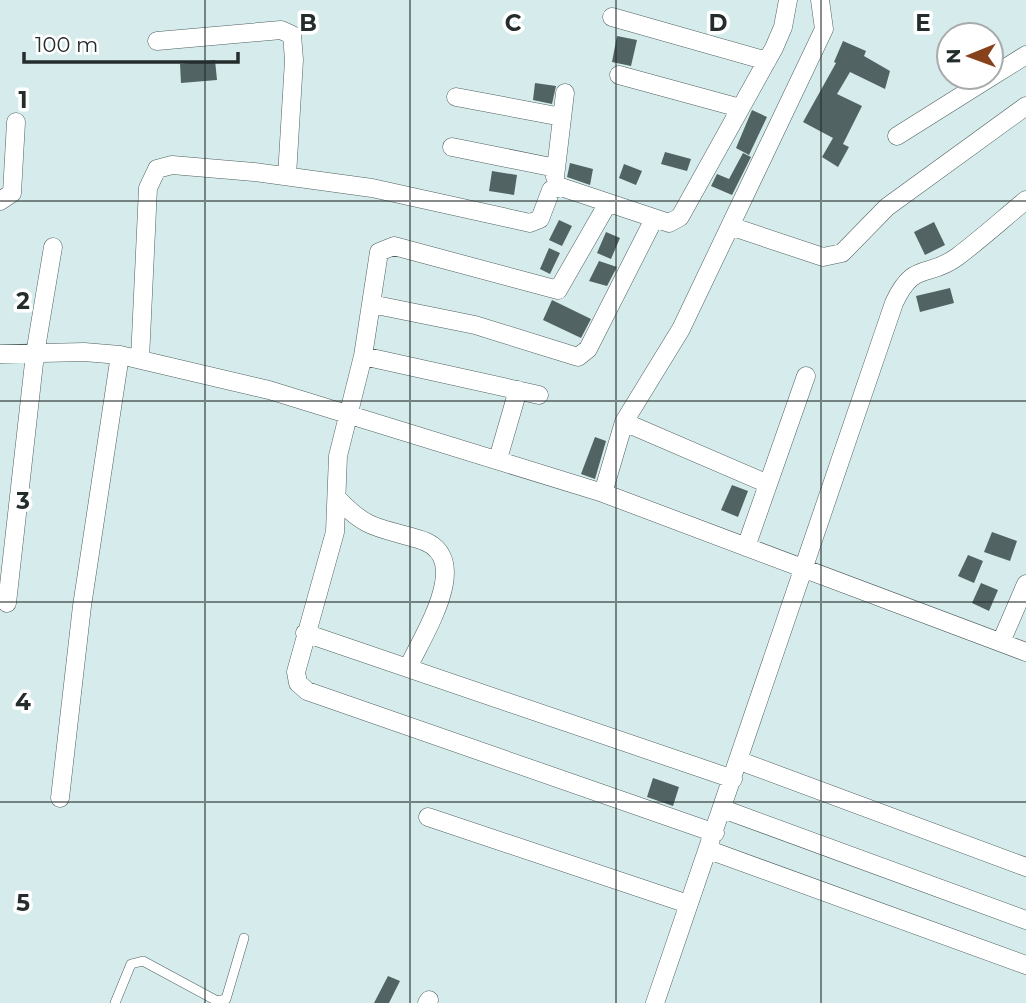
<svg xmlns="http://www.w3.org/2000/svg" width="1026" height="1003" font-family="Montserrat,sans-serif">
  <rect width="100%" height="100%" fill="#d6ebeb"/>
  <!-- building -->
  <path fill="#516363" d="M617,36l20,4 -6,26 -19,-4z
    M843,41l23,10 -2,5 26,15 -5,18 -35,-17 -13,22 25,12 -19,38 6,3 -11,20 -16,-10 11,-19 -30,-16 33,-59 -2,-1z
    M215,60l2,20 -36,3 -1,-19z
    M535,83l21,3 -4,18 -19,-4z
    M752,110l15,7 -18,38 -13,-7z
    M665,152l26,7 -4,12 -26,-7z
    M743,153l8,4 -19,38 -21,-9 6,-12 12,5z
    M570,163l23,6 -3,16 -23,-8z
    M624,164l18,7 -6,14 -17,-7z
    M492,171l25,4 -3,20 -25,-4z
    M559,220l13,6 -10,20 -13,-6z
    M934,222l11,23 -20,10 -11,-23z
    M606,232l14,6 -9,21 -14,-6z
    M549,248l11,5 -10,21 -10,-5z
    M599,261l18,6 -10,19 -18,-5z
    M950,288l4,15 -34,9 -4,-16z
    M552,300l39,19 -10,19 -38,-18z
    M595,437l11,4 -11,38 -14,-5z
    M732,485l16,6 -10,26 -17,-7z
    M992,532l25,9 -7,20 -26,-9z
    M968,555l15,6 -9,22 -16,-7z
    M981,583l17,7 -9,21 -17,-8z
    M653,778l26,9 -6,19 -26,-9z
    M388,976l12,5 -11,22h-15z"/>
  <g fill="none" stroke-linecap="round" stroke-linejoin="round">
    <!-- lane casing -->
    <g stroke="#4e6060" stroke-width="10">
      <path id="lane" d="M115,1003l16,-39 12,-3 74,40 9,-2 18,-61"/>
    </g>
    <!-- street casing -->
    <g stroke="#4e6060" stroke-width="19">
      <path id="street" d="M612,17l155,44
        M157,41l124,-11 11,5 2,25 -7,116
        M619,75l121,33
        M991,77l35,-22
        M456,97l106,20
        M897,136l94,-59
        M452,147l104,21
        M555,177l10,-84
        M0,201l12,-8 4,-71
        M608,203l-50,87 -164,-44 -15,6 -16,104 -25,100 -3,76 -39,140 2,11 9,8 408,142
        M730,226l93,31 19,-4 45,-46 139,-101
        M371,304l104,21 103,32 10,-8 66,-130
        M0,354l84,-2 36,3 149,35 334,103 423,159
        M363,356l176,39
        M140,359l8,-171 9,-19 15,-4 82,7 118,16 158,35 10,-4 11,-29 10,-3 108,36 11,-6 94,-169 9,-21 5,-27
        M624,422l144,62
        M498,459l20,-69
        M603,493l21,-71 57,-93 143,-300 -4,-29
        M338,499c29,31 41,28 80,40 59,16 5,95 -10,129
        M746,547l60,-171
        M7,603l28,-249 18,-107
        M305,633l428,146
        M1001,642l25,-58
        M740,761l286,106
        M60,798l22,-192 38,-251
        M723,809l303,111
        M428,817l260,87
        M709,850l317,115
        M427,1003l2,-3
        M655,1003l239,-700c20,-43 33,-24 63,-46 24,-18 46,-38 69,-57"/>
    </g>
    <!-- lane -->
    <use href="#lane" stroke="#fff" stroke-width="9"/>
    <!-- street -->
    <use href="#street" stroke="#fff" stroke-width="18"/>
  </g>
  <!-- grid -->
  <path fill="none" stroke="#242c2c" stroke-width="2" stroke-opacity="0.55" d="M205,0v1003M410,0v1003M616,0v1003M821,0v1003M0,201h1026M0,401h1026M0,602h1026M0,802h1026"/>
  <g font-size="23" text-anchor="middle" font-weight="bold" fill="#242c2c" stroke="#fff" stroke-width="7" stroke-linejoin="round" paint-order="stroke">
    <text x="308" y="31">B</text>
    <text x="513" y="31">C</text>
    <text x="718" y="31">D</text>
    <text x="923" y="31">E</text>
    <text x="23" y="108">1</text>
    <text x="23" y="309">2</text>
    <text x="23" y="509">3</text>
    <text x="23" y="710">4</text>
    <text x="23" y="911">5</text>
  </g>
  <!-- north arrow -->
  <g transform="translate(970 56) rotate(269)"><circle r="33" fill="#ffffff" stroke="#a7abab" stroke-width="2"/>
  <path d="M0-5L12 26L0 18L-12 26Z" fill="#87411b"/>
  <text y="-10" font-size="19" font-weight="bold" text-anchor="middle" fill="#242c2c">N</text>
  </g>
  <!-- scale -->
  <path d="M24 52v10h214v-10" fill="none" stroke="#242c2c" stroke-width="3.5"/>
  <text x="35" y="52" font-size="21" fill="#242c2c" stroke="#ffffff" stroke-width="5" paint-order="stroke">100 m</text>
</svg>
